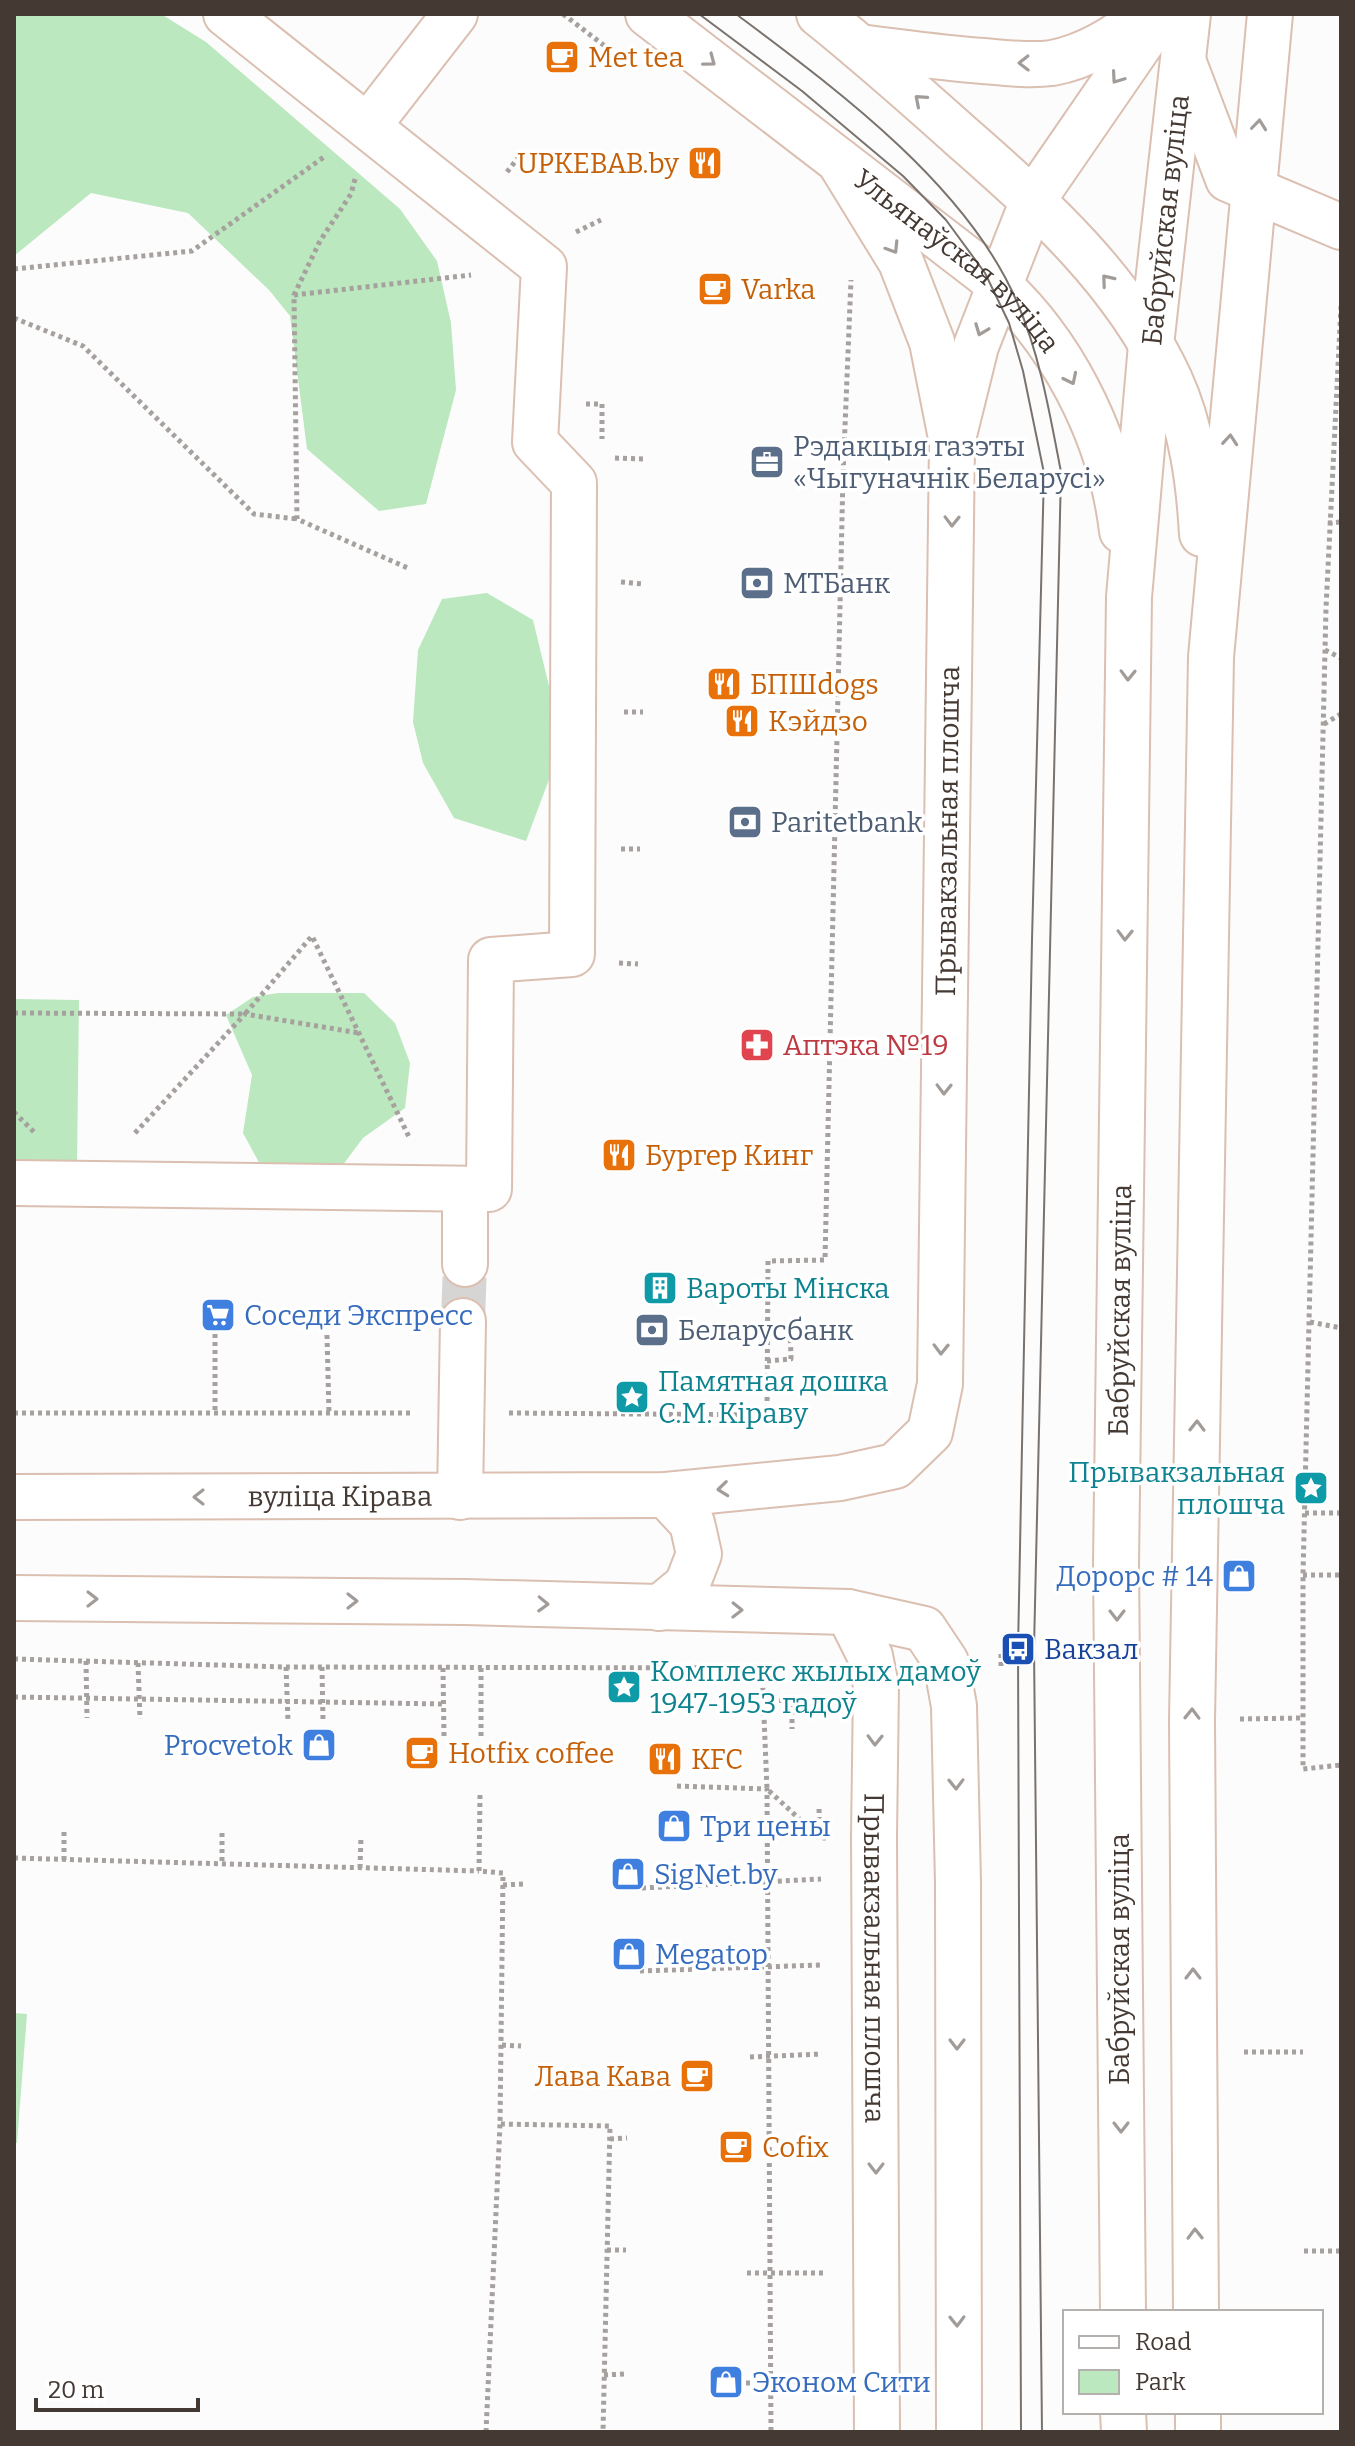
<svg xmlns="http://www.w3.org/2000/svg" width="1355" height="2446" font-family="Bitter,serif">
  <rect width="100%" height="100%" fill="#fcfcfc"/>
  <!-- green -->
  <path fill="#bbe8be" d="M14,14h147l45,28 194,167 37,52 14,62 5,67 -30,114 -47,7 -72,-62 -17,-133 -21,-26 -81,-77 -97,-20 -77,63z
    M487,593l46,27 23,95 -2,51 -28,75 -72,-23 -31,-55 -10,-41 5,-72 24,-51z
    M278,993h86l31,30 15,40 -5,45 -42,30 -27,36 -68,5 -25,-46 9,-58 -26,-60 27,-18z
    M14,999l65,1 -2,165 -63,-1z
    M14,2013l13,1 -10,129h-3z"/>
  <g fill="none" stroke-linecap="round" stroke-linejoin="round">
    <!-- minor-tunnel -->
    <path stroke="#d7d5d4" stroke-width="44" stroke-dasharray="44 22" stroke-linecap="butt" d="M463,1321l2,-57"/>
    <!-- minor casing -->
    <g stroke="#dbbfb1" stroke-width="48">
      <g id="minor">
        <path d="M1184,63l44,116 113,48"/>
        <path d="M368,126l87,-112"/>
        <path d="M14,1183l475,6 2,-229 81,-6 2,-471 -39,-41 9,-175 -318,-253"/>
        <path d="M465,1264v-75"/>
        <path id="s1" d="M14,1497l652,-2 174,-17 55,-12 35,-34 10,-48 12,-941 -20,-101 -31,-80 -62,-101"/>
        <path d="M460,1497l3,-176"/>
        <path d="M14,1598l451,4 383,10 76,17 22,33 8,44 4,177 1,549"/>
        <path d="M659,1608l28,-23 12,-31 -7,-31 -26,-28"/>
        <path id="s2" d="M848,1612l22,44 6,30 -2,151 3,595"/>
      </g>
    </g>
    <!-- major casing -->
    <g stroke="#dbbfb1" stroke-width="48">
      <g id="major">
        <path id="s3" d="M648,14l337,259c75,62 126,163 137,258"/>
        <path d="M819,14c49,39 96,81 143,123 81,71 162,144 208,243 22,48 29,102 32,154"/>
        <path d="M859,47c42,5 83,11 124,14 22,2 47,5 69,2 33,-6 68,-26 92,-49"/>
        <path d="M952,443l24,-97 57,-146 128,-186"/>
        <path id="s4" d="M1123,2312l-7,-748 13,-967 22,-252 37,-331"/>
        <path d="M1196,2312l-4,-592 19,-1063 59,-643"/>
        <path d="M1123,2412l1,20"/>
        <path d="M1198,2412v20"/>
      </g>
    </g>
    <!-- path -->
    <path stroke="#a6a19e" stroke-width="5" stroke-dasharray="4 4" stroke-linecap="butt" d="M563,14l47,36
      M507,172l14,-18
      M355,179l-4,15 -31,47 -26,54 3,224 113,50
      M576,232l25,-12
      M14,269l178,-18 132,-94
      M294,295l177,-20
      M1341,306l-15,302 -23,967v194l38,-4
      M14,318l69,28 171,168 43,5
      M586,404h16v35
      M615,458l31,1
      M843,475l59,4
      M1328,523l13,-1
      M621,582l23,2
      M1325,650l16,8
      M624,712h19
      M1324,724l17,-10
      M621,849h19
      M619,963l19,1
      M14,1013l231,1 67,-78 98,203
      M14,1112l21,21
      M135,1133l110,-119 114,19
      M1310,1322l31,6
      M215,1334v80
      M327,1335l2,78
      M767,1361l24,-2 -1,-35
      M14,1413h397
      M509,1413l258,2 1,-154 57,-1 18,-785 8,-195
      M1305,1513h36
      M1303,1575h38
      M14,1659l272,8 476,1 5,121 53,49h6
      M86,1661l1,57
      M138,1663l2,56
      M1001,1666v-14l17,-3
      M286,1667l2,54
      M322,1667l1,55
      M443,1668l1,68
      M14,1697l430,7
      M763,1701l29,-1v29
      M1240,1719l63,-1
      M481,1736v-69
      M677,1786l90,3 4,643
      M480,1795l-1,76 24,2 -3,251 110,2 -7,306
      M819,1809l1,22
      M222,1833v31
      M14,1858l465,13
      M64,1860v-29
      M360,1868l1,-32
      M503,1885l20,-1
      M642,1888l179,-9
      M640,1971l182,-6
      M502,2045l19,1
      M1244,2052h59
      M750,2057l72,-3
      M610,2139l17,-1
      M607,2250h19
      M1304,2251h37
      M747,2273h77
      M604,2375l20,-1
      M746,2383l80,1
      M486,2432l14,-308"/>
    <!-- minor -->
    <use href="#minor" stroke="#fff" stroke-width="44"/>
    <!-- major -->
    <use href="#major" stroke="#fff" stroke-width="44"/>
    <!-- tram -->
    <path stroke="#79726d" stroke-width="2" d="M699,14l103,77 101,85 43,44 39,53 24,50 14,48 21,102 -12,467 -14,709 3,783
      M736,14c100,75 231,171 281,288 23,53 33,113 44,170l-27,1176 8,784"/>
  </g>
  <!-- one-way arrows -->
  <defs><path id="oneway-chevron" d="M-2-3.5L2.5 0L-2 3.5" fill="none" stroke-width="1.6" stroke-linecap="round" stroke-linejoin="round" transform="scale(2)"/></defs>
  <g stroke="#a29c99">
    <use href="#oneway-chevron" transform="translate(710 61) rotate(37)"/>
    <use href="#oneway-chevron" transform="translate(1024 63) rotate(179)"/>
    <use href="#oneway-chevron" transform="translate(1117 78) rotate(125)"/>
    <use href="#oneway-chevron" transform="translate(920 100) rotate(-139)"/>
    <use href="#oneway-chevron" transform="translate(1259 125) rotate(-84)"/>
    <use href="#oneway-chevron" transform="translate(893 248) rotate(58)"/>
    <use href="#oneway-chevron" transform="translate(1107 280) rotate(-130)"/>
    <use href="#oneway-chevron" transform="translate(981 330) rotate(111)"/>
    <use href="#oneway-chevron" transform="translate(1071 379) rotate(64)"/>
    <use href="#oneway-chevron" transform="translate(1230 440) rotate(-85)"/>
    <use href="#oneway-chevron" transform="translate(952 521) rotate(91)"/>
    <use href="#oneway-chevron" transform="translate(1128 675) rotate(91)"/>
    <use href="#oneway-chevron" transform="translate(1125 935) rotate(91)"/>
    <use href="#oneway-chevron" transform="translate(944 1089) rotate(91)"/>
    <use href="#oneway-chevron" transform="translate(941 1349) rotate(91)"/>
    <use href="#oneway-chevron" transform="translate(1197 1426) rotate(-89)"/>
    <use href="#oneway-chevron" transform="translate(723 1489) rotate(174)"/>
    <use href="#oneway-chevron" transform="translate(199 1497) rotate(180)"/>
    <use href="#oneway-chevron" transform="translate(92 1599)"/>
    <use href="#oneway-chevron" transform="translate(352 1601)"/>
    <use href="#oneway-chevron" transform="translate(543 1604) rotate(2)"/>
    <use href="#oneway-chevron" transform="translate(737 1610) rotate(1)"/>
    <use href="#oneway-chevron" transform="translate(1117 1615) rotate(90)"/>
    <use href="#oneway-chevron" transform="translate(1192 1714) rotate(-89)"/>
    <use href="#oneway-chevron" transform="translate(875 1740) rotate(91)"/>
    <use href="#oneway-chevron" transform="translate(956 1784) rotate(89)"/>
    <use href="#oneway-chevron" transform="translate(1193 1974) rotate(-90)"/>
    <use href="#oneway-chevron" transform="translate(957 2044) rotate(90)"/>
    <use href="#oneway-chevron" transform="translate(1121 2127) rotate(90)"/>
    <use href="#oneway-chevron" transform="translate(876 2168) rotate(90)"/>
    <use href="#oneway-chevron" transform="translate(1195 2234) rotate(-91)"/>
    <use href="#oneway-chevron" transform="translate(957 2321) rotate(89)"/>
  </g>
  <!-- icons -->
  <defs>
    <g id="cafe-square" transform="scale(1.8)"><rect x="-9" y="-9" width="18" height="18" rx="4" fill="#e8710a" stroke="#fff"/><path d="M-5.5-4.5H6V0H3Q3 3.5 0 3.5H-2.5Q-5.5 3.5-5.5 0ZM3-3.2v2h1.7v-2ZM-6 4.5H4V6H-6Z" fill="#fff"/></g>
    <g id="restaurant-square" transform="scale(1.8)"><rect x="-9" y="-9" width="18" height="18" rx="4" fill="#e8710a" stroke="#fff"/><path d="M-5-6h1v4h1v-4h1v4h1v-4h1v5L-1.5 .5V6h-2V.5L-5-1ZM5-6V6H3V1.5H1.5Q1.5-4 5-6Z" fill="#fff"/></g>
    <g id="office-square" transform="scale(1.8)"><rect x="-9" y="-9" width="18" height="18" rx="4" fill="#5c6f8a" stroke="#fff"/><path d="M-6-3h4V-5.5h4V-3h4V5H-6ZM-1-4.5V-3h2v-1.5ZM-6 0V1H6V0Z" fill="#fff"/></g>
    <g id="bank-square" transform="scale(1.8)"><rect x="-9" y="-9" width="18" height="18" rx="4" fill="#5c6f8a" stroke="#fff"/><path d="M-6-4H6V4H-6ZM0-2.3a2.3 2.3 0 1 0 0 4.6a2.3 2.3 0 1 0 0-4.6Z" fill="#fff"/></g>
    <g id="pharmacy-square" transform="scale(1.8)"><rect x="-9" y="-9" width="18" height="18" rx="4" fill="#e0444e" stroke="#fff"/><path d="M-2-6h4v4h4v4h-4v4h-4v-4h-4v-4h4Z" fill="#fff"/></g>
    <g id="building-square" transform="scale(1.8)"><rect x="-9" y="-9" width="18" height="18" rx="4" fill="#0f9aa8" stroke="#fff"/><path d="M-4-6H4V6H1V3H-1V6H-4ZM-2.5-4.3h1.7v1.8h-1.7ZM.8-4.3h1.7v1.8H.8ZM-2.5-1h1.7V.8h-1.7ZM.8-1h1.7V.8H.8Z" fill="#fff"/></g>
    <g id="supermarket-square" transform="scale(1.8)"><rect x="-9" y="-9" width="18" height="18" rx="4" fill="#3f7fe0" stroke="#fff"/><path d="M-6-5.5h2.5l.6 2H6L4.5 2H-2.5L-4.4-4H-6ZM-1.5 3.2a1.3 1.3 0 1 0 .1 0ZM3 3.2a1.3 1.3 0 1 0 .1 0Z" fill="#fff"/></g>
    <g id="sight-square" transform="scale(1.8)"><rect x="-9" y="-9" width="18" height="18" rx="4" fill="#0f9aa8" stroke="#fff"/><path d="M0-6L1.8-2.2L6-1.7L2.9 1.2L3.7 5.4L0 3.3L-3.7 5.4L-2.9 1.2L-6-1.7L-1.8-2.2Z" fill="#fff"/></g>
    <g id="shop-square" transform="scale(1.8)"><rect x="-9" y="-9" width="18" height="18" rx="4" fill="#3f7fe0" stroke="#fff"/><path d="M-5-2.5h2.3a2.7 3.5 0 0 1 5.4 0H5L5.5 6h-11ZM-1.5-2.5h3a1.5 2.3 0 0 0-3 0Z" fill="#fff"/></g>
    <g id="bus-square" transform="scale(1.8)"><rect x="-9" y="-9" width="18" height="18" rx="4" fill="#1a4fb4" stroke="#fff"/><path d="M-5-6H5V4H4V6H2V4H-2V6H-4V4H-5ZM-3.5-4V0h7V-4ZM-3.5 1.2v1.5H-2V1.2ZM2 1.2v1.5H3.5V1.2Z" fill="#fff"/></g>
  </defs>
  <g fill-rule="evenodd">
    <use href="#cafe-square" x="562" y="57"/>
    <use href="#restaurant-square" x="705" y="163"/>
    <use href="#cafe-square" x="715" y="289"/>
    <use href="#office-square" x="767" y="462"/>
    <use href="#bank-square" x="757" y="583"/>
    <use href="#restaurant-square" x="724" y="684"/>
    <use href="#restaurant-square" x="742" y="721"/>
    <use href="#bank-square" x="745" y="822"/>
    <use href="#pharmacy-square" x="757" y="1045"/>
    <use href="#restaurant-square" x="619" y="1155"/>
    <use href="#building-square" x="660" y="1288"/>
    <use href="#supermarket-square" x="218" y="1315"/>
    <use href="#bank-square" x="652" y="1330"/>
    <use href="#sight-square" x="632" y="1397"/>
    <use href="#sight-square" x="1311" y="1488"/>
    <use href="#shop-square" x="1239" y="1576"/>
    <use href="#bus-square" x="1018" y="1649"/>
    <use href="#sight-square" x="624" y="1687"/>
    <use href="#shop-square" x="319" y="1745"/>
    <use href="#cafe-square" x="422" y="1753"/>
    <use href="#restaurant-square" x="665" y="1759"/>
    <use href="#shop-square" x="674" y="1826"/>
    <use href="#shop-square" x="628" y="1874"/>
    <use href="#shop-square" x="629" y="1954"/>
    <use href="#cafe-square" x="697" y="2076"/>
    <use href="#cafe-square" x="736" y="2147"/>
    <use href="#shop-square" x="726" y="2382"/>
  </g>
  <g text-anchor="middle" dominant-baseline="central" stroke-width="7" stroke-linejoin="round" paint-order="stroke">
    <!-- food labels -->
    <g font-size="28" fill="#c56008" stroke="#fff" text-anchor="start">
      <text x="588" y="57">Met tea</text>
      <text x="679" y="163" text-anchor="end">UPKEBAB.by</text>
      <text x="741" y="289">Varka</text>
      <text x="750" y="684">БПШdogs</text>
      <text x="768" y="721">Кэйдзо</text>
      <text x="645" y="1155">Бургер Кинг</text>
      <text x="448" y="1753">Hotfix coffee</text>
      <text x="691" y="1759">KFC</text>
      <text x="671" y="2076" text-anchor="end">Лава Кава</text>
      <text x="762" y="2147">Cofix</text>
    </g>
    <!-- street labels -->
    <g font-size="28" fill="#443933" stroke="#fff">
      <text stroke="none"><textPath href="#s4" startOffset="2094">Бабруйская вуліца</textPath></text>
      <text stroke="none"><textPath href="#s3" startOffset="396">Ульянаўская вуліца</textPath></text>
      <text stroke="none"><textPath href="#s1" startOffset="1534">Прывакзальная плошча</textPath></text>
      <text stroke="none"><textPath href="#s4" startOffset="1002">Бабруйская вуліца</textPath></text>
      <text stroke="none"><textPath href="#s1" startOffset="326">вуліца Кірава</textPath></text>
      <text stroke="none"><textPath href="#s2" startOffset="352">Прывакзальная плошча</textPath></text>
      <text transform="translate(1119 1959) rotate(-90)">Бабруйская вуліца</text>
    </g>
    <!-- service labels -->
    <g font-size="28" fill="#4e5e75" stroke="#fff" text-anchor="start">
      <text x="793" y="446">Рэдакцыя газэты<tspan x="793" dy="32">«Чыгуначнік Беларусі»</tspan></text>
      <text x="783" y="583">МТБанк</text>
      <text x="771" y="822">Paritetbank</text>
      <text x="678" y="1330">Беларусбанк</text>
    </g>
    <!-- health labels -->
    <g font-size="28" fill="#be3a42" stroke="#fff" text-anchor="start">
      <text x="783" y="1045">Аптэка №19</text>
    </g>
    <!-- culture labels -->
    <g font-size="28" fill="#0d838f" stroke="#fff" text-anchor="start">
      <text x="686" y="1288">Вароты Мінска</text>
      <text x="658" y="1381">Памятная дошка<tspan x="658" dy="32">С.М. Кіраву</tspan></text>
      <text x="1285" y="1472" text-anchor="end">Прывакзальная<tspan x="1285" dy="32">плошча</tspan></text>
      <text x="650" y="1671">Комплекс жылых дамоў<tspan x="650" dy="32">1947-1953 гадоў</tspan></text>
    </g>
    <!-- shop labels -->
    <g font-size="28" fill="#366cbe" stroke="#fff" text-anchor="start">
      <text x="244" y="1315">Соседи Экспресс</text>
      <text x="1213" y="1576" text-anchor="end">Дорорс # 14</text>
      <text x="293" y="1745" text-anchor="end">Procvetok</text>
      <text x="700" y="1826">Три цены</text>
      <text x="654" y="1874">SigNet.by</text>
      <text x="655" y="1954">Megatop</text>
      <text x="752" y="2382">Эконом Сити</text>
    </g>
    <!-- transit labels -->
    <g font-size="28" fill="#164399" stroke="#fff" text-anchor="start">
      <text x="1044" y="1649">Вакзал</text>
    </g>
  </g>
  <!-- border -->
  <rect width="1355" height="2446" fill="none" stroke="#443933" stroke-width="32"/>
  <!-- legend -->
  <rect x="1063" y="2310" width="260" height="104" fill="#ffffff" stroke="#b4b0ad" stroke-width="2"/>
  <rect x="1079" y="2336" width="40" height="12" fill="#ffffff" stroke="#b4b0ad" stroke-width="2"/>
  <text x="1135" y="2350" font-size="24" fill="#443933">Road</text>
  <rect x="1079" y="2370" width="40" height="24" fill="#bbe8be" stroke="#b4b0ad" stroke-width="2"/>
  <text x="1135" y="2390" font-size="24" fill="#443933">Park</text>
  <!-- scale -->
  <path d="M36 2398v12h162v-12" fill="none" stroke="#443933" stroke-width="4"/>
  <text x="48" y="2398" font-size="24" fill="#443933" stroke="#ffffff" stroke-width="6" paint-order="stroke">20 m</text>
</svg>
